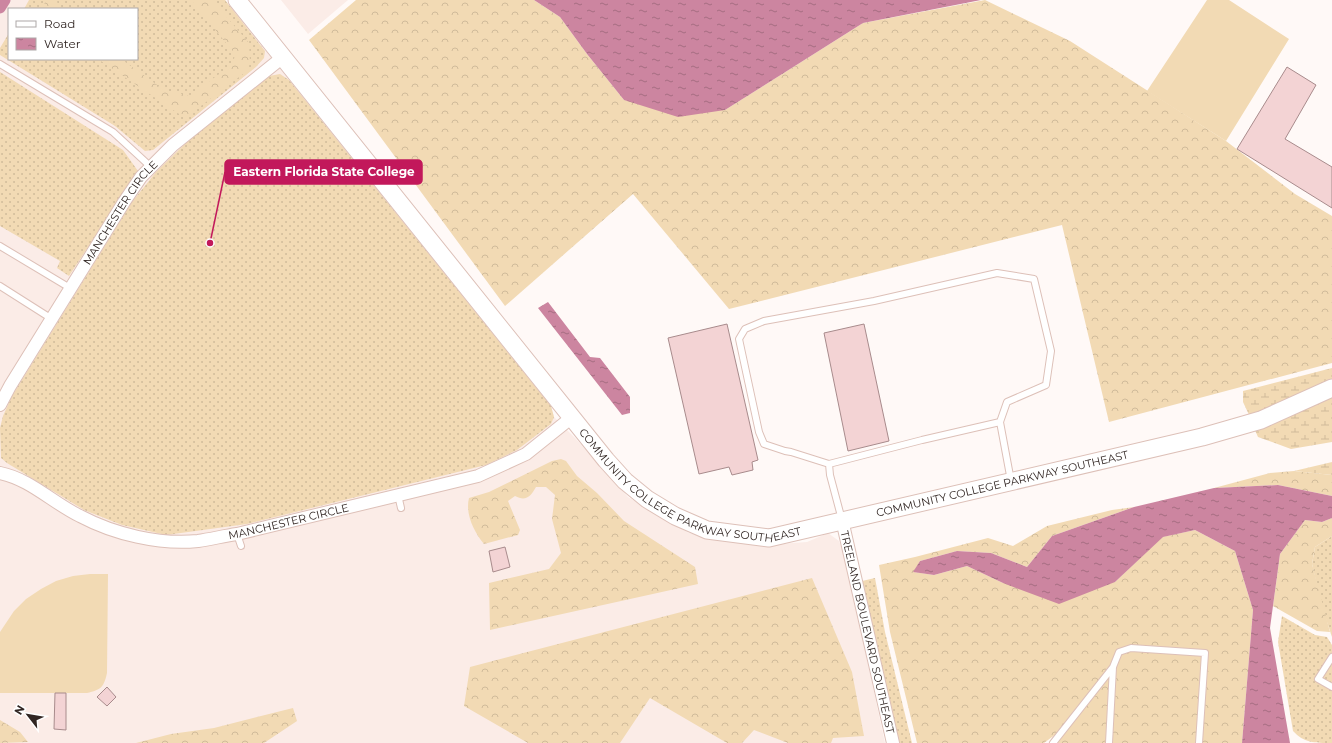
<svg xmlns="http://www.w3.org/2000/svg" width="1332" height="743" font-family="Montserrat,sans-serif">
  <defs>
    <pattern id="grass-dots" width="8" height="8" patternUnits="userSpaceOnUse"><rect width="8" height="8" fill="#f2dab4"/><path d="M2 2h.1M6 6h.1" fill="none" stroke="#d0bb9a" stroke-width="1.8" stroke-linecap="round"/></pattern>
    <pattern id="forest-crowns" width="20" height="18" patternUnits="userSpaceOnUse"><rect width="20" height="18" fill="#f2dab4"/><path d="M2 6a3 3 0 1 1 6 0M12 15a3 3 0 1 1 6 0" fill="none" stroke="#d0bb9a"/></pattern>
    <pattern id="wetland-marsh" width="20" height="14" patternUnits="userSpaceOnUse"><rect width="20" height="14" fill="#f2dab4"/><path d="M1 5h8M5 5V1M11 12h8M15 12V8" fill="none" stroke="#d0bb9a"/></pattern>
    <pattern id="water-ripples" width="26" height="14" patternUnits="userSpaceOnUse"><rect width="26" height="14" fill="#cc85a0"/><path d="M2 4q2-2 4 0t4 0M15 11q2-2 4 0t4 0" fill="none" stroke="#a66d82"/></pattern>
  </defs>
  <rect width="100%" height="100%" fill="#fff9f7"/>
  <!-- built -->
  <path fill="#fbece7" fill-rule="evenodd" d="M0,0h225l326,406 3,11 22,22 52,58 61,36 76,12 42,-3 21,-9 11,8 6,16 40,186h-885zM9,9h128v50h-128z
    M281,0h67l-40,34z"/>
  <!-- grass -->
  <path fill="url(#grass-dots)" d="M29,0h196l40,51 -1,7 -8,9 -103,83 -8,1 -30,-25 -115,-71v-7l9,-15v26h128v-50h-113z
    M0,72l123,78 15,21 -69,105 -12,-8 3,-7 -60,-35z
    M280,74l9,6 262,326 3,11 -3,7 -34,26 -31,15 -239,59 -81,11 -44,-10 -38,-15 -77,-47 -6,-5 -1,-30 3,-12 9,-20 120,-194 24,-30 31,-30 82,-66z
    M1332,536v101l-10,-30 -10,-43 3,-17z
    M875,578l10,54 27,111h-13l-37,-162z
    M1282,616l33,19 12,2 5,8v98c-18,0 -28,0 -39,-12l-15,-89z"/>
  <!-- forest -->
  <path fill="url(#forest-crowns)" d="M46,0h11l1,9h-16z
    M191,0h21l37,43 1,20 -3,8 -62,47 -87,-59h23l43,31 25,6 44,-32 2,-10z
    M356,0h178l26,17 27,37 37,46 101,10 138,-87 122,-23 85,41 156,100 69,53 37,22v147l-223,59 -47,-197 -333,84 -96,-115 -128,112 -196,-266z
    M561,459l5,2 11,15 20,17 27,28 71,46 3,17 -208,46 -1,-47 60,-14 12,-16 -9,-34 3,-24 -9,-8h-10c-5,9 -10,15 -21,9l-7,5 12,29 -2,5 -34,9c-10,-12 -19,-30 -15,-46l20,-6 63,-31z
    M1294,471l38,4v21l-54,-11 -64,3 56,-15z
    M1134,507l-82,29 -25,31 -36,-14 -34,-2 -37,10 -6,11 20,3 33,-9 36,17 112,-1 47,-45 33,-7 40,21 18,59 -11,133h-184l-2,-9 -12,9h-127l-27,-111 -11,-67 36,-8 73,-19 25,8 34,-20 65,-16z
    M1332,518v18l-17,11 -3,17 18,68 -13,-1 -44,-25 7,-52 25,-34 17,2z
    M812,578l40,94 12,64 -31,2 -2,5h-43l-34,-13 -12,13h-15l-77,-45 -30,45h-92l-64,-37 6,-39z
    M293,708l4,13 -33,22h-128l35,-9 43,-6z
    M0,720l20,12 8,10 -28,1z"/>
  <!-- wetland -->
  <path fill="url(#wetland-marsh)" d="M1332,368v13l-82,36 -7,-15v-11z
    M1332,395v47l-41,7 -33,-12 -4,-9z
    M1332,462v13l-38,-4z"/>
  <!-- garden -->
  <path fill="#f2dab4" d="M1207,0h22l60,39 -63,102 -79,-50z
    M90,574h18l-1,99c-3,14 -6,17 -20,20h-87v-61l14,-21 12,-12 15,-10 15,-8 17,-5z"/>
  <!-- water -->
  <path fill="url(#water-ripples)" d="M534,0h447l-118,23 -138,87 -47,7 -54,-17 -37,-46 -27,-37z
    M548,302l42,55 10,1 30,39v16l-8,2 -84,-107z
    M1278,485l54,11v22l-10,4 -17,-2 -25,34 -10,74 20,115h-48l11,-133 -18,-59 -40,-21 -32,7 -48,45 -56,22 -56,-21 -36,-17 -33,9 -21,-3 7,-11 37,-10 34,2 36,14 25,-31 82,-29 80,-19z"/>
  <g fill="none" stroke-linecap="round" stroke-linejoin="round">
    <!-- canal -->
    <path stroke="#cc85a0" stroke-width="11" d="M0,8l5,-8"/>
  </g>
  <!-- building -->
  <path fill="#f3d3d4" stroke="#a88b8c" d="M1287,67l29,18 -31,54 47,28v41l-95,-59z
    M727,324l31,136 -6,2 1,8 -21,5 -3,-8 -30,7 -31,-136z
    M864,324l25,117 -41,10 -24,-118z
    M505,547l5,20 -17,5 -4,-21z
    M107,687l9,10 -9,9 -10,-9z
    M55,693h11v37l-12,-1z"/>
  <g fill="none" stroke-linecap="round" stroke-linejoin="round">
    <!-- lane casing -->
    <g stroke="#ddc0b8" stroke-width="8">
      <path id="lane" d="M0,64l113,68 38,35
        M0,246l70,42
        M0,286l52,33
        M1000,422l-78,18 -93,24 -38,-12 -6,-1 -21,-7 -5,-12 -20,-93 6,-10 19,-8 110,-20 123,-28 37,6 17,72 -5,34 -39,17 -7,20 11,59
        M829,464l1,11 12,45
        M398,495l3,13
        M237,534l4,12
        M1332,657l-14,22 14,8
        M1053,743l60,-76
        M1109,743l4,-76 6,-15 12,-4 74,5 -6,90"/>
    </g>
    <!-- street casing -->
    <g stroke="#ddc0b8" stroke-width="14">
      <g id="street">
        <path id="s1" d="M0,405l10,-19 114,-184 17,-25 32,-32 110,-88"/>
        <path id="s2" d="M0,473c30,6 53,30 80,43 34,18 79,29 118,25 13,-2 26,-5 39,-7l241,-58 48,-22 45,-36"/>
        <path id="s3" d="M842,520l51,223"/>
      </g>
    </g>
    <!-- secondary casing -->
    <g stroke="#ddc0b8" stroke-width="19">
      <g id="secondary">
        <path id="s4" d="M237,0l369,460 19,21 22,18 28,17 32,14 62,8 433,-101 59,-17 71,-32"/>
      </g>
    </g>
    <!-- lane -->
    <use href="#lane" stroke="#fff" stroke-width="6"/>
    <!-- street -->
    <use href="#street" stroke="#fff" stroke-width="12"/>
    <!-- secondary -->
    <use href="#secondary" stroke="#fff" stroke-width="17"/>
  </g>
  <g text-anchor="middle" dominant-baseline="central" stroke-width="3" stroke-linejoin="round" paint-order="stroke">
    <!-- street labels -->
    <g font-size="11" fill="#312623" stroke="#fff">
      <text stroke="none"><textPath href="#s1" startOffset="227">MANCHESTER CIRCLE</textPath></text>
      <text stroke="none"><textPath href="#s4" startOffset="680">COMMUNITY COLLEGE PARKWAY SOUTHEAST</textPath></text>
      <text stroke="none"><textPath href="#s4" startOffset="1016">COMMUNITY COLLEGE PARKWAY SOUTHEAST</textPath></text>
      <text stroke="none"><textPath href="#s2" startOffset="306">MANCHESTER CIRCLE</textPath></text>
      <text stroke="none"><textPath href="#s3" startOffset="115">TREELAND BOULEVARD SOUTHEAST</textPath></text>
    </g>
  </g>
  <!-- callouts -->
  <path fill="none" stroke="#c2185b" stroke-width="1.5" d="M210 243L225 172"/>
  <circle fill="#c2185b" stroke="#fff" stroke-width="1.5" cx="210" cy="243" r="4"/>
  <rect fill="#c2185b" stroke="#c2185b" stroke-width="1.5" x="225" y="160" width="197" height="24" rx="4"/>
  <g font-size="12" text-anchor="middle" font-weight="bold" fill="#fff">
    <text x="324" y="176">Eastern Florida State College</text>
  </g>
  <!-- legend -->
  <rect x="8" y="8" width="130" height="52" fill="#ffffff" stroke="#ada8a7"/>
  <rect x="16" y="21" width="20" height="6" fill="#ffffff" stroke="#ada8a7"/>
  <text x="44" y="28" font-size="12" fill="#312623">Road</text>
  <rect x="16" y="38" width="20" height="12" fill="url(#water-ripples)" stroke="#ada8a7"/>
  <text x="44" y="48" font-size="12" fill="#312623">Water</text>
  <!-- north arrow -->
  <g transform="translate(28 715) rotate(301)" stroke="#ffffff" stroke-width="3" paint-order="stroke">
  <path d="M0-3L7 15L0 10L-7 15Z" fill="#312623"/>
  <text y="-6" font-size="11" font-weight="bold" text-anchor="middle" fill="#312623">N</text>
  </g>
</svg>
